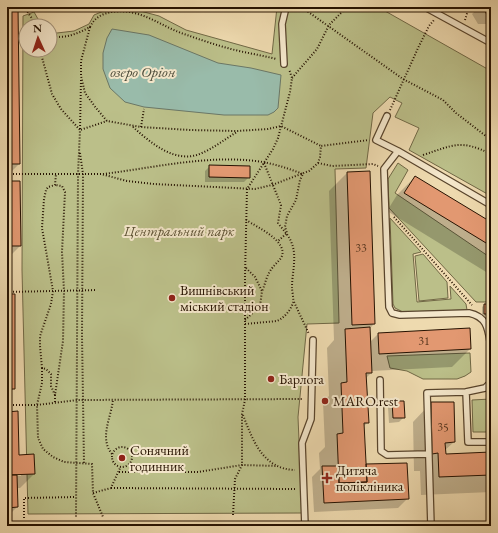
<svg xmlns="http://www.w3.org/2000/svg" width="498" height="533" font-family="'EB Garamond',serif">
  <rect width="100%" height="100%" fill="#eedaaf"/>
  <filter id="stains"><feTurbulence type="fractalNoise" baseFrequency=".005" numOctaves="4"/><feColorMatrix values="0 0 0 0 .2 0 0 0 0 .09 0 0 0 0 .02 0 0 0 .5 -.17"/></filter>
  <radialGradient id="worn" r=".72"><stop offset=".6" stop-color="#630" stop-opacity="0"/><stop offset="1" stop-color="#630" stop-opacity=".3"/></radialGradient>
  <!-- green -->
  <path fill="#bbbf89" stroke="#706845" d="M277,7h101l113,64v125l-82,-46 10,-22 -24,-11 7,-14 -12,-6 -17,16 -7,55 -31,1 4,154 -32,1 -9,93 4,96 -274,1 -6,-244 1,-254 11,-4 8,14h-16v24h24v-19l7,2 17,-2 15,-7 5,-9 17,-7 22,1 26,7 27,14 86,24z
    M398,163l10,7 -13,23 96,65v44h-15l-87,-94 -1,-29z
    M390,218l31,34 -8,2 4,48 34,-3 -1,-13 16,18 1,6 -64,2 -8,-4 -2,-4z
    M423,254l24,28 1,16 -29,3 -4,-45z
    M470,353l1,19 -6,4 -8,3h-34l-16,-8 -17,-3 -3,-12z
    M491,399v33h-18l-1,-32z"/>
  <!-- water -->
  <path fill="#9ba" stroke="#6b7766" d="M112,29l37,6 69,28 33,5 30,7 -3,33 -4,4 -6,3h-44l-80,-8 -19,-5 -15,-14 -7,-19v-16l4,-15z"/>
  <!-- shadow -->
  <path fill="#0003" fill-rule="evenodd" d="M479,7h12v21l-5,-4h-8l-6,-10z
    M7,9l12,155 -12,12z
    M210,166l39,11 -5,5h-39v-11z
    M347,173l27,151 -5,5 1,13 8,-8 92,15 -18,18 -81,4v2l-5,5 2,44 -5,5 2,40 43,31 -10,10 -84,4 -2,-35 8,-8 -1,-16 6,-6 -2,-45 6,-6 -2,-48 7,-8 -5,-149z
    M415,177l76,46v52l-104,-64 10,-16z
    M7,182h12l1,64 -12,12v28l-1,1z
    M7,295l7,93 -7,8z
    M484,305l4,7 3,-2v10h-2v-6l-3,2h-4v-9z
    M393,402l11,15 -5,5 -10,1 -1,-16z
    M431,403l23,39 -10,9 1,4 46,-2v39l-70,3 -1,-24h-6l-1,-49z
    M7,413l11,43 16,18 -14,14h-4l1,19 -7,7h-3zM16,474h5v2h-5z"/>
  <!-- building -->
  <path fill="#e29871" stroke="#261201" d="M483,7h8v8h-4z
    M7,8h11l2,156h-13z
    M209,165l41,1v12l-41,-1z
    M370,171l5,153 -23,1 -5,-153z
    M415,176l76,46v24l-87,-53z
    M7,181h13l1,65h-12v40h-2z
    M7,294h8v95h-8z
    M484,304h5v10h-5z
    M370,327l2,46h-6l3,50h-5l3,59 -28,1 -2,-49 6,-1 -2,-50 6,-1 -2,-53z
    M470,328l1,21 -92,5 -1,-21z
    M392,401h12l1,17h-12z
    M431,402h23l1,40 -10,1 1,11 45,-2v23l-52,2 -1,-24 -6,1z
    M18,411l1,44 15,-1 1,20 -28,1v-63z
    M407,463l2,36 -85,4 -2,-37h17v17l28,-1 -1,-18z
    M7,475h10l1,32 -11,1z"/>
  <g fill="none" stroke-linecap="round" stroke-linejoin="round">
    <!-- lane casing -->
    <g stroke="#58442c" stroke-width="8">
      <path id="lane" d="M425,7l66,36
        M284,64l-2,-40 4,-17
        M387,116l-11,24 22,11
        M491,205l-93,-54 -14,18 5,138 3,6 8,2 69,-2c19,4 19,17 22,34
        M380,380l1,71 6,4 41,-1
        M466,392l19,-4 6,-6
        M305,526l-3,-83 9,-24 2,-79
        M431,526l-4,-133 39,-1 2,50h23"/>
    </g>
    <!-- path -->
    <path stroke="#261201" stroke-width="2" stroke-dasharray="1 2" stroke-linecap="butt" d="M24,7l7,10 4,9
      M304,7l3,4 96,68 40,21 13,13 35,27
      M465,20l4,-13
      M90,27c7,-15 24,-17 40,-15 21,4 37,17 57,23 14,5 29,10 44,14 15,4 30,6 45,10
      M50,36c15,3 27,-2 40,-9l-9,34v15l4,17 11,15 11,13 34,6 49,3 47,1 31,-2 13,-3 40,20
      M40,50l12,44 9,15 19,21 -2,44 -2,343
      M292,78l25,-29 12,-24 18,-18
      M81,80l-1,50 27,-9
      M390,110l29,-64 10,-20 5,-6
      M133,127c18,16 43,38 69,26 12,-5 23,-14 35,-21
      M141,127l3,-18
      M80,153l3,21 -1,162 2,128
      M423,155c31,-10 37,-16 68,-1
      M318,163l14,3 41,-2 5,2
      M7,174h94l26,7 27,3 101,5 17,-4 37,-14 9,-8 2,-6 1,-11 48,-6
      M103,174c50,-6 102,-19 153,-13 16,2 31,7 47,13l-3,6 -4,20 -9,16 -2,11 2,6 -9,8
      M394,217l78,88
      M246,220c11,7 44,22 35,38 -4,5 -9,9 -12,15 -3,5 -4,12 -7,18
      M7,292l90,-2
      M294,302l15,32
      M245,320l15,-14 2,-15 -7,-14 -9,-9
      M245,324l32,-3c7,-3 13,-10 16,-18 1,-4 -1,-11 -1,-16 0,-13 5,-30 0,-43 -3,-9 -9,-14 -14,-21l3,-18 -17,-42
      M42,368v15l-5,22 1,33 5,11 10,8 11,5 28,2 1,29 10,24
      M55,395l-4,-9v-12l-5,-5 -4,-1 -2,-22v-10l11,-32 2,-13 -11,-63 2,-29 2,-9 2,-3 7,-2 1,-11
      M55,402v-7l8,-54 1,-50 -2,-39 3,-60 -3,-6 -7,-1
      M7,405h30l40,-5 226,-1
      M243,415c10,26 20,54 52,55
      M112 457a10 10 0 1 1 20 0a10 10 0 1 1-20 0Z
      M112,454c-13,-16 -1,-36 1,-54
      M119,472h79l44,-7 35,1
      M111,488l186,1
      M93,493l18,-5 9,-20
      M233,515l2,-36 7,-14v-51l3,-14v-124l2,-87 26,-40 5,-11 12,-46 2,-14 -3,-9
      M24,518v-20l52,-1"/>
    <!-- lane -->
    <use href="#lane" stroke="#f4e7cb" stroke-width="5.5"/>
  </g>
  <!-- markers -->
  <g fill="#8f2418" stroke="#f4e7cb" stroke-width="1.5">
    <circle cx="172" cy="298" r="4"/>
    <circle cx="271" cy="379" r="4"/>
    <circle cx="325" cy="401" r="4"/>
    <circle cx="122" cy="458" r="4"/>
    <path d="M325 472h4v4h4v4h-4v4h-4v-4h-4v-4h4z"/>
  </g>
  <g text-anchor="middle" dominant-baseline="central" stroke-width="4" stroke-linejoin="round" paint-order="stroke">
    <!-- number labels -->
    <g font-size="12" fill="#55341d">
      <text x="361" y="248">33</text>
      <text x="424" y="341">31</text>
      <text x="443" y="427">35</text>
    </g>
    <!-- park labels -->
    <g font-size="14" font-style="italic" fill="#5a4f31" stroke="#f4e7cb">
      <text x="179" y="231">Центральний парк</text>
    </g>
    <!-- poi labels -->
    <g font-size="14" fill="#261201" stroke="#f4e7cb" text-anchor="start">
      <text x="180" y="290">Вишнівський<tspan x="180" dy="16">міський стадіон</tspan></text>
      <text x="279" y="379">Барлога</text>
      <text x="333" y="401">MARO.rest</text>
      <text x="130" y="450">Сонячний<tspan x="130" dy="16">годинник</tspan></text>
      <text x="336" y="470">Дитяча<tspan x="336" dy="16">полікліника</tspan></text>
    </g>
    <!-- water labels -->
    <g font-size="15" font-style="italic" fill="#4e4d3c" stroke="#f4e7cb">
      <text x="143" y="71">озеро Оріон</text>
    </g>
  </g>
  <!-- margin -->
  <rect width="498" height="533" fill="none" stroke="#eedaaf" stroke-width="24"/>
  <rect x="8" y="8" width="482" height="517" fill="none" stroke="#261201" stroke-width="2"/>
  <rect x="12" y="12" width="474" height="509" fill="none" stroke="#261201"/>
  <!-- north arrow -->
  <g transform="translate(38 38) rotate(357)"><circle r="19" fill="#f4e7cb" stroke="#a2927a"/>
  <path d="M0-3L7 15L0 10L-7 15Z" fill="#8f2418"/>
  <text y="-6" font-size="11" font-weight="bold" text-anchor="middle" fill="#261201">N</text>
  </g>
  <rect width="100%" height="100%" filter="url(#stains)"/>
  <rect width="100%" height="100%" fill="url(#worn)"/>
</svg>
